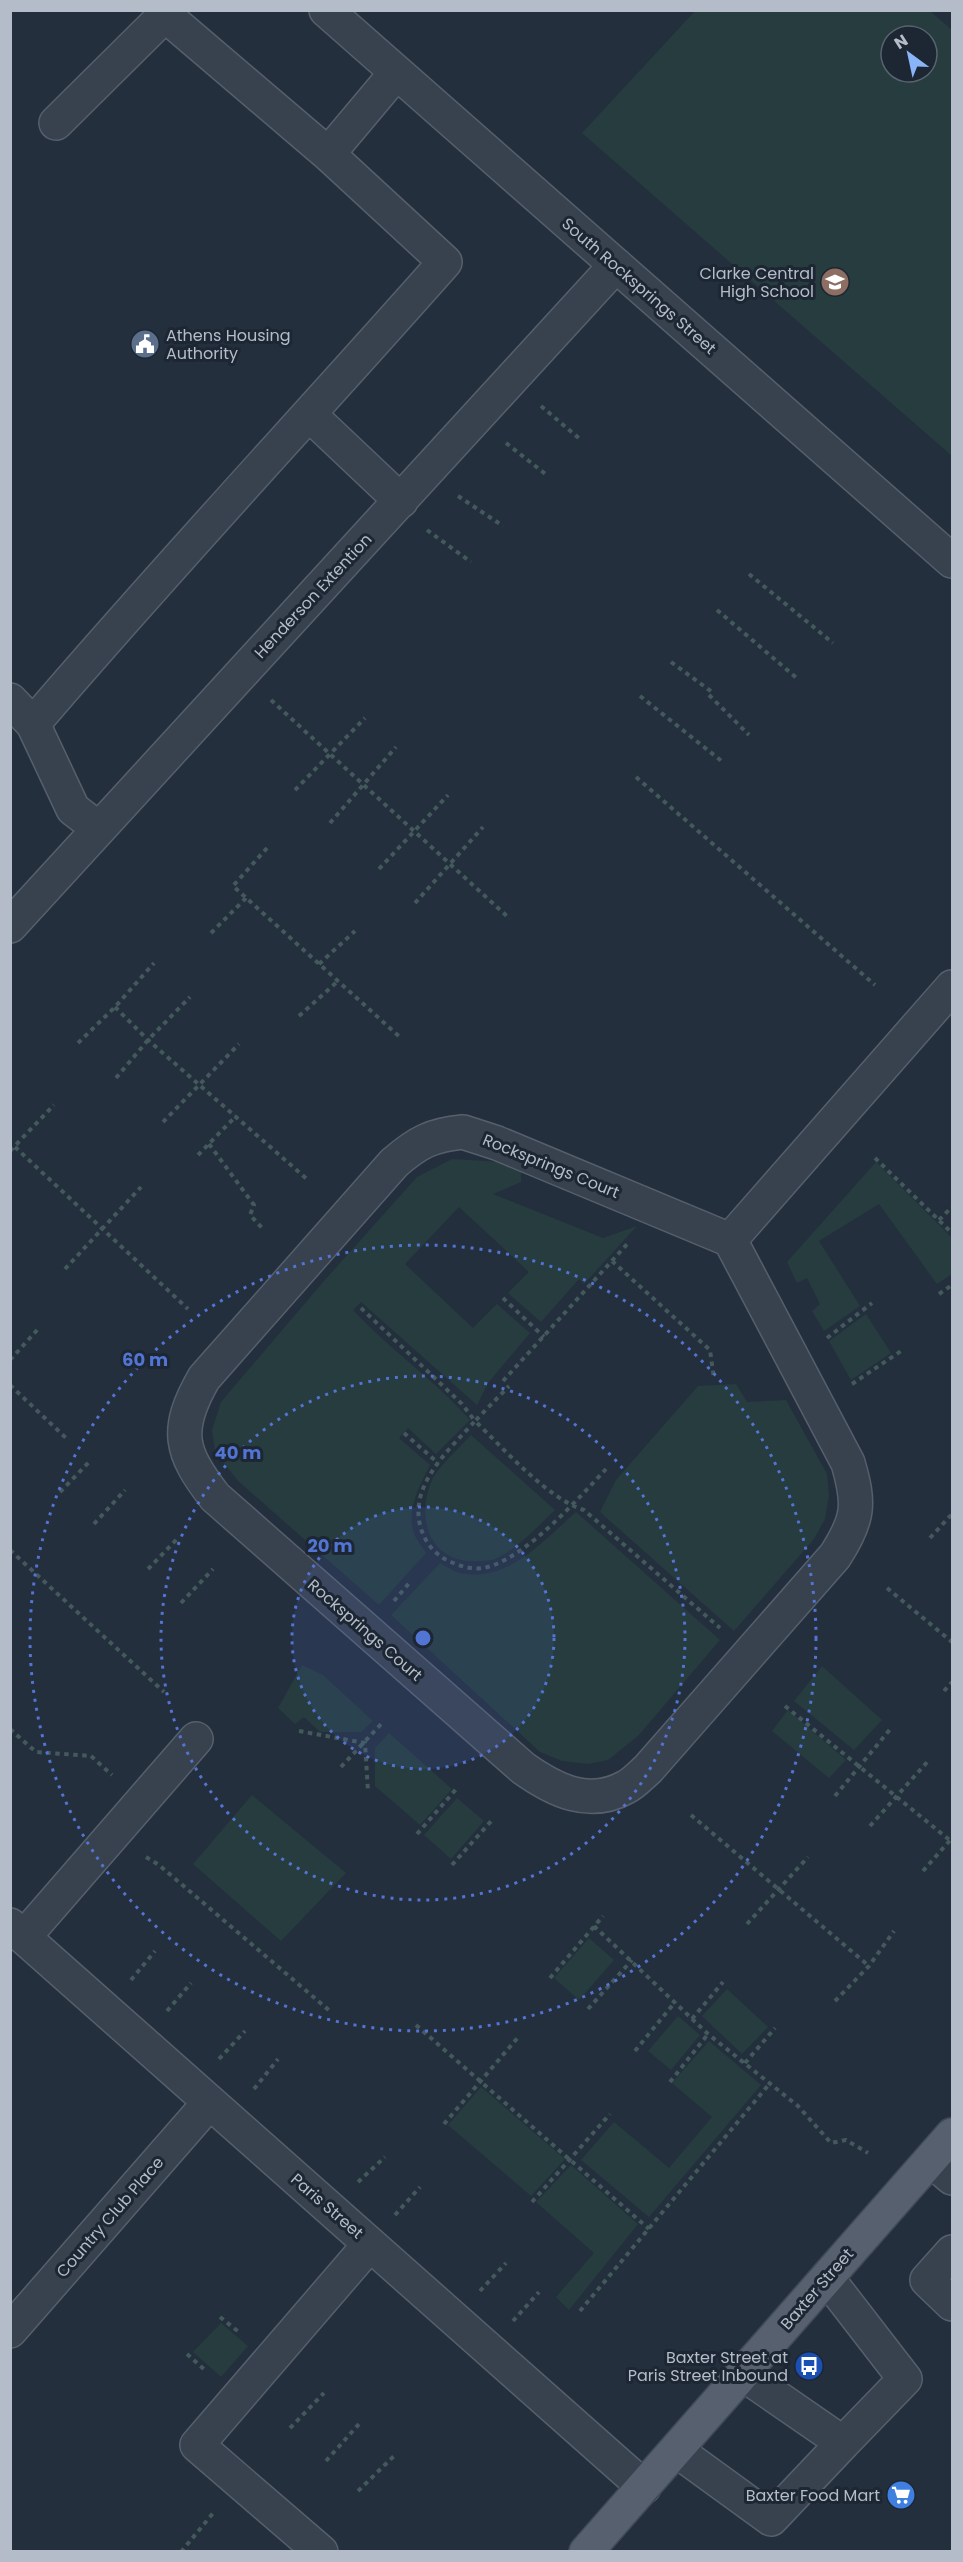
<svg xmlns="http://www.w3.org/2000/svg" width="963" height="2562" font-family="Poppins,sans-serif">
  <rect width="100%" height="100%" fill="#242f3e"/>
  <!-- green -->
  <path fill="#263c3f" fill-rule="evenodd" d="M695,11h235l22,19v426l-370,-323zM891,36h36v36h-36z
    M452,1159l50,3 19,9v11l-28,12 110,44 34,-12 -53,58 -5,-5 -38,43 -33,-29 21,-21 -70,-65 -54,57 68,64 24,-24 33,29 -42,50 -11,22 -116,-103 -8,8c36,39 82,70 117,110l-34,34 -28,-26 -9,10 31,27c-10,20 -24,45 -16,68 2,7 9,14 12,20l-47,52 -141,-124 -23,-30 -3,-21 9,-28 102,-120 94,-105z
    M876,1162l76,76v36l-15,10 -58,-80 -60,37 41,65 -36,25 -12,-20 8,-7 -13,-26 -10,5 -10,-21z
    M866,1314l25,39 -40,27 -22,-39z
    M736,1384l11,18 39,-2 41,74 2,22 -4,23 -11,20 -80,92 -134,-119 16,-32 82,-94z
    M471,1435l84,75c-18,17 -37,39 -60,49 -5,2 -12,2 -18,2 -47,3 -62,-43 -45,-81 7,-14 28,-33 39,-45z
    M576,1512l144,128 -82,96 -30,24 -20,4 -26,-3 -22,-9 -149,-137 49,-52c6,3 14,9 21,10 47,10 83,-33 115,-61z
    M302,1665l21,10 50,46 -12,11h-41l-16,-15 -9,7 -17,-16z
    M822,1666l60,54 -28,30 -60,-49z
    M788,1710l58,50 -17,18 -57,-47z
    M389,1733l63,56 -32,36 -45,-39v-38z
    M252,1795l94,78 -65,68 -88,-77z
    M457,1798l27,23 -33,38 -27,-24z
    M589,1938l25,22 -35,40 -25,-22z
    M727,1989l41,38 -26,27 -40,-38z
    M678,2016l22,19 -29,35 -23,-19z
    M709,2041l52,44 -112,132 -68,-57 33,-38 55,46 43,-51 -40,-34z
    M481,2087l84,72 -34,37 -83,-71z
    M571,2165l67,59 -69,86 -13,-13 38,-44 -58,-51z
    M221,2323l27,23 -27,31 -28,-25z"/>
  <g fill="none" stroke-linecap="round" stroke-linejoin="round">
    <!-- minor casing -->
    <g stroke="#565f6c" stroke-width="36">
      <path id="minor" d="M326,10l626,551
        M56,123l109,-108 163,139
        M310,415l91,86
        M10,700l23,24
        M99,829l-26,-20 -40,-85c134,-157 275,-307 412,-462l-117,-108 68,-81
        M10,926l606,-661
        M463,1132l34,11 233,97 118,223c12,41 11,56 -13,93l-187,213c-7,6 -14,14 -22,18 -37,21 -72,3 -103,-19l-308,-271c-35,-45 -41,-67 -11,-119l190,-215c24,-21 38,-28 69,-31z
        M730,1240l222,-253
        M10,1925l634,562
        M24,1937l172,-198
        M931,2160l21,18
        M952,2252l-25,28 25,24
        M827,2278l78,101 -62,64
        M10,2331l199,-228
        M676,2450l95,69 72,-76 -100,-69
        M321,2552l-124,-107 173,-201"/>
    </g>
    <!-- major casing -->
    <g stroke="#414a57" stroke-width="36">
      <path id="major" d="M586,2552l366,-417"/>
    </g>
    <!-- path -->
    <path stroke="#44595c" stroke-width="4" stroke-dasharray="4.5 4.5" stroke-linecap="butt" d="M541,406l40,34
      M506,443l42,33
      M458,496l45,30
      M427,530l44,32
      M749,574l84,69
      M717,610l82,70
      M671,662l41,30
      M709,695l40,40
      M640,696l84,67
      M271,700l239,219
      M636,777l239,208
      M295,790l70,-72
      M330,823l66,-76
      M267,848l-34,38 169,153
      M379,869l69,-74
      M415,903l68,-76
      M211,933l35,-35
      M319,964l36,-33
      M115,1007l33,33 160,140
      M299,1016l39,-35
      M78,1043l37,-36 39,-44
      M116,1078l32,-38 42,-43
      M163,1122l76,-78
      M209,1144l45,61 -4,10 13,14
      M15,1147l173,162
      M10,1151l44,-46
      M198,1155l38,-39
      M875,1158l77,75
      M939,1220l13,-13
      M612,1261l98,89 4,29
      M65,1269l76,-82
      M939,1294l13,-9
      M503,1298l41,39
      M361,1308l101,96 13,17 34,-35
      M827,1338l45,-35
      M10,1360l29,-32
      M503,1381l126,-139
      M852,1384l52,-35
      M10,1385l56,53
      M404,1433l34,30
      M606,1469c-28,30 -76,84 -115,97 -16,6 -33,0 -48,-8 -9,-6 -16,-14 -20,-24 -19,-45 25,-83 52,-113 28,27 73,78 109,89l136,118
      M60,1492l31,-32
      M94,1524l31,-34
      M930,1538l22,-24
      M10,1550l154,142
      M148,1569l30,-31
      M887,1588l65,54
      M394,1601l17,-20
      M181,1603l32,-34
      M944,1691l8,-9
      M785,1706l167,136
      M10,1729l26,23 55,4 21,19
      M299,1731l66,12 3,48
      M341,1767l42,-45
      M835,1796l57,-69
      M691,1815l178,151
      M870,1826l59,-66
      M417,1834l41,-47
      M146,1857l13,8 172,147
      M452,1865l41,-46
      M923,1871l29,-33
      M747,1924l61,-67
      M594,1926l114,108 90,72 33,37 15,-3 22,13
      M550,1978l53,-62
      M131,1980l24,-29
      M835,2001l34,-35 25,-35
      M588,2009l44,-49
      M167,2011l24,-28
      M692,2019l31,-37
      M416,2025l233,204
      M635,2051l40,-49
      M219,2059l26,-28
      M745,2063l30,-35
      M670,2082l38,-48
      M254,2089l24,-30
      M444,2124l76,-89
      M358,2182l27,-25
      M532,2202l78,-88
      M395,2215l25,-28
      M480,2291l26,-28
      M580,2311l191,-229
      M220,2317l20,16
      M513,2321l26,-29
      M187,2354l20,18
      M290,2428l34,-35
      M326,2461l33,-37
      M358,2491l36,-35
      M181,2552l33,-40"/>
    <!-- minor -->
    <use href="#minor" stroke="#38414e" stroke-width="33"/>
    <!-- major -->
    <use href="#major" stroke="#56606e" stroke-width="33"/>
  </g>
  <!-- distance rings -->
  <circle cx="423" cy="1638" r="131" fill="#5274d3" fill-opacity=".12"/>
  <g fill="none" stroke="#5274d3" stroke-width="3" stroke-dasharray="3 6">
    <circle cx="423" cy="1638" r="131"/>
    <circle cx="423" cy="1638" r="262"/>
    <circle cx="423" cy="1638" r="393"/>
  </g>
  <!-- icons -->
  <defs>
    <g id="school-disc" transform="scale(1.5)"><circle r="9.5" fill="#8d6e63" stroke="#1d2633"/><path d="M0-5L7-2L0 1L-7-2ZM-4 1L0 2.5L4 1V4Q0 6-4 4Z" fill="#fff"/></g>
    <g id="civic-disc" transform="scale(1.5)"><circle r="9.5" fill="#5c6f8a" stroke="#1d2633"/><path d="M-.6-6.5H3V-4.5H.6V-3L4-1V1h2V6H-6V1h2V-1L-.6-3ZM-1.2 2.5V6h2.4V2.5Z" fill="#fff"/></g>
    <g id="bus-disc" transform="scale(1.5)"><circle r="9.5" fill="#1a4fb4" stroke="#1d2633"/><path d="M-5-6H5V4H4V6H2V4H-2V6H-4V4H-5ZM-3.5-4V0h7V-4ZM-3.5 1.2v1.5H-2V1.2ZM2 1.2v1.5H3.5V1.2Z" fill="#fff"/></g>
    <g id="supermarket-disc" transform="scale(1.5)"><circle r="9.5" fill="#3f7fe0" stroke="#1d2633"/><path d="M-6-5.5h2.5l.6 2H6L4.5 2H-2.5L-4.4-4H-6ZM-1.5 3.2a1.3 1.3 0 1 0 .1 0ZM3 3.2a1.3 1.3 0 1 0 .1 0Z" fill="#fff"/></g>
  </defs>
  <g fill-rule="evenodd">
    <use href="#school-disc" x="835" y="282"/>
    <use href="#civic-disc" x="145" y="344"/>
    <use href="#bus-disc" x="809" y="2366"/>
    <use href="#supermarket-disc" x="901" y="2495"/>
  </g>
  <g text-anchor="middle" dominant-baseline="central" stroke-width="6" stroke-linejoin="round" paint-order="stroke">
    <!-- poi labels -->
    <g font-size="16" fill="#b4bcc9" stroke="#1d2633" text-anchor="end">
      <text x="814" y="273">Clarke Central<tspan x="814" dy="18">High School</tspan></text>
      <text x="166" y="335" text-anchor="start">Athens Housing<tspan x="166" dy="18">Authority</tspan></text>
      <text x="788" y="2357">Baxter Street at<tspan x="788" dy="18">Paris Street Inbound</tspan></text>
      <text x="880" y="2495">Baxter Food Mart</text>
    </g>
    <!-- street labels -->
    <g font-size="16" fill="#b4bcc9" stroke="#1d2633">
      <text transform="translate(639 286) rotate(41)">South Rocksprings Street</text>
      <text transform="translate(313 596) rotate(-47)">Henderson Extention</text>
      <text transform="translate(551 1166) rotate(22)">Rocksprings Court</text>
      <text transform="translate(365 1630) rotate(41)">Rocksprings Court</text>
      <text transform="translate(327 2206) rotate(41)">Paris Street</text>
      <text transform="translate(110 2217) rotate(-49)">Country Club Place</text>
      <text transform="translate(817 2289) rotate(-49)">Baxter Street</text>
    </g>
  </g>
  <circle cx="423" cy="1638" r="9" fill="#5274d3" stroke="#1d2633" stroke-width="3"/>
  <g font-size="18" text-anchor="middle" font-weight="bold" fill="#5274d3" stroke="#1d2633" stroke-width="6" stroke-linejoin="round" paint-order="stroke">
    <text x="145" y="1366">60 m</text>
    <text x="238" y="1459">40 m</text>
    <text x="330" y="1552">20 m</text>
  </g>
  <!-- border -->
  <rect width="963" height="2562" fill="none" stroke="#b4bcc9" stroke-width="24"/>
  <!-- north arrow -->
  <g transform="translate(909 54) rotate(327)"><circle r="28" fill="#1d2633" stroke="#59626f" stroke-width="1.5"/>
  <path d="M0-4.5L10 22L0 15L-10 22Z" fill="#8ab4f8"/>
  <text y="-9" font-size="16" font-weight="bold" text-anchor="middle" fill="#b4bcc9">N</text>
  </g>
</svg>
